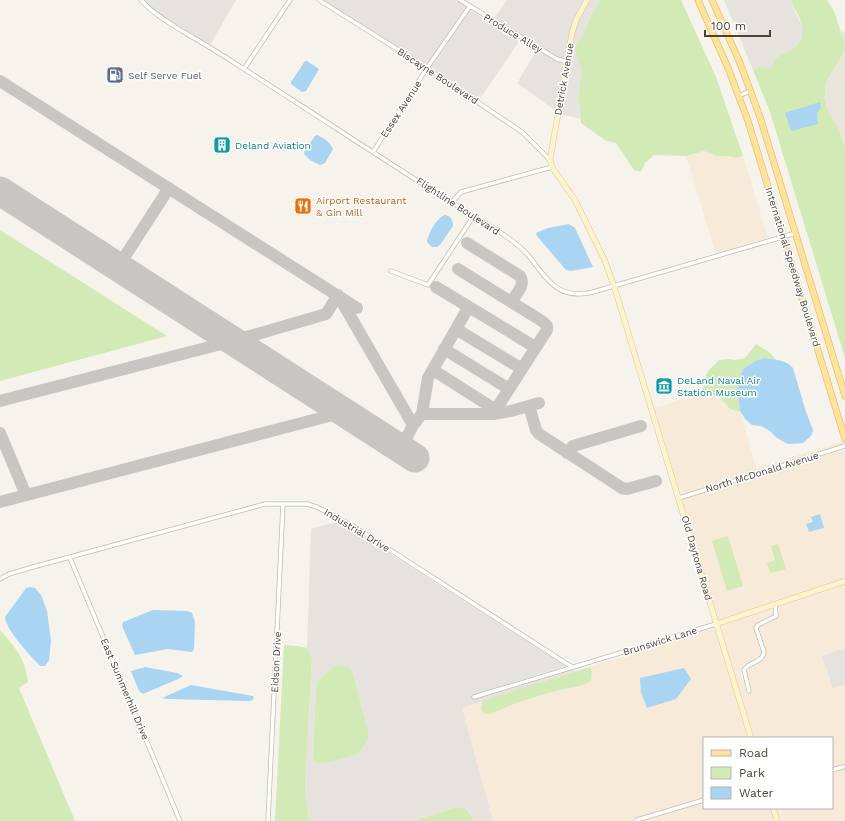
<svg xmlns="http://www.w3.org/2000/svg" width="845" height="821" font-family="'Work Sans',sans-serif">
  <rect width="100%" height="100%" fill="#f6f3ec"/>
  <!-- residential -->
  <path fill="#eae5da" d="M845,31v116l-6,-18 -10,-16 -5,-16 1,-3 1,-12 17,-28 2,-10 -4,-12z"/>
  <!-- commercial -->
  <path fill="#f7ead8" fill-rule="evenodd" d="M704,151l12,5h11l9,2 7,-2 25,82 -52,16 -30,-98z
    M704,392l10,2 8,6 4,5 6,6h8l16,57 85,-26 1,3 -161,50 -27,-87z
    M843,449l2,6v124l-127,42 -36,-122z
    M845,584v181l-13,3v-30h-78l-35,-113 54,-18 1,7 -17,9 -3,4 7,25v3l-2,3 -13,5 -5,6v6l6,18 4,-1 -5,-22 3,-4 13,-5 3,-4 1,-6 -7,-23 1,-2 18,-9 1,-5 -1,-7z
    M715,628l33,110h-44v59l-70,22v2h-141l-31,-113 20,-7 -1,8 3,5h6l29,-12 36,-11 25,-5 12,-10v-5l-2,-4zM666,673l10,26 -29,9 -4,-30z
    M845,768v53h-65l-4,-13h56v-35z
    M704,802v6h66l4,11 -5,2h-128z"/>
  <!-- industrial -->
  <path fill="#e6e2dd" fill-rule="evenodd" d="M144,0h92l-26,45 -50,-31z
    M323,0h133l10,7 -39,58z
    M507,0h77l-10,19 -9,40 -6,-2 -65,-39z
    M590,0h10l-12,21 -4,14 -7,8 -2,9 5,13 2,8 -4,26 2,8 1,12 -20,-5 14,-81 4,-13z
    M724,0h67l2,8 9,17v10l-3,10 -27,23 -11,-2 -8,4z
    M470,10l50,30 -41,60 -48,-33z
    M537,50l19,11 8,3 -8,47 -39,-28z
    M339,521l227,145 -48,15 1,4 52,-16 6,2 -115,37 31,113h-20l-4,-10 -15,-3 -42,13h-103l-4,-33 7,-131 -5,-9 4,-119zM353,673l15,57v11l-8,11 -41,12 -6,-4 3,-76z"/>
  <!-- green -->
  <path fill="#d2eab5" d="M600,0h81l35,77 27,79 -7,2 -9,-2h-11l-12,-5 -18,5 -32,-1 -9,8 -4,9 -7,-2 -18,-27 -10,-2 -25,-18 -1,-16 -2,-8 4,-26 -2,-8 -5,-13 2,-9 7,-8 4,-14z
    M791,0h36l7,11 11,33 -2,10 -17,28 -1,12 -1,3 5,16 10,16 6,18v211l-75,-246 -17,-42 8,-4 11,2c5,-22 33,-10 30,-42 -1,-9 -9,-17 -11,-26z
    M0,230l167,106 -167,45z
    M756,344l14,9 6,7 -11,-2 -8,2 -14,9 -6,15 3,27c-12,0 -10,-4 -18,-11 -5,-5 -11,-6 -17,-8l-2,-2 2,-13 4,-7 10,-10 11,-1 5,1 10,-2z
    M728,536l15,50 -16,5 -15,-50z
    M778,544l8,25 -16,4 -3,-10 8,-3 -4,-14z
    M0,630c14,16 26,29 28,52l-9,6 56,133h-75z
    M284,645l14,1 9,2 5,9 -7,131 4,33h-34z
    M337,666l11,1 5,6 15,57v11l-8,11 -11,5 -30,7 -6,-4 3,-76 10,-11z
    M590,667l2,4 -1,10 -11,5 -25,5 -36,11 -29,12h-6l-3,-5 1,-8z
    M454,808c13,0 15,1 19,13h-61z"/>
  <!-- parking -->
  <path fill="#e5e3e0" d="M845,648v36l-12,4 -11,-32z"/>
  <!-- water -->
  <path fill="#a9d4f2" d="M305,61h2l12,8 -13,22 -4,1 -11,-8v-2z
    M820,102l1,5 -4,6 1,11 -27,7 -6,-18z
    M317,135c6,2 14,8 16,14l-8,14 -5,2 -10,-5 -6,-6 1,-4 10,-14z
    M445,215c6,1 8,5 8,11l-13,19 -3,2h-5l-5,-5c1,-8 10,-25 18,-27z
    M569,224l6,4 18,39 -22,4 -5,-1 -29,-34 -1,-3 12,-5z
    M765,358c11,2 20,1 28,10l13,44 7,18 -2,6 -8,7 -15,1 -11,-6 -7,-7 -9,-5 -9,-1 -6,-5 -6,-9 -3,-27 6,-15 14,-9z
    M820,514l4,14 -15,4 -3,-8 7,-2 -2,-5z
    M30,587l5,1 6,7 6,16 4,30 -2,19 -4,6h-5c-10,-11 -33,-34 -35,-49l21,-29z
    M153,610l34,1 5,2 3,9 -1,27 -2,3 -24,-3 -33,6 -13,-29 1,-4z
    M145,667l32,6 6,3 -5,3 -35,15 -4,-3 -8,-20z
    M684,668l7,11 -15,20 -29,9 -6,-16 -1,-14z
    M191,685l62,11 1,3 -4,2 -83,-2 -5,-1z"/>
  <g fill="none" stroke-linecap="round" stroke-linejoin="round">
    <!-- taxiway -->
    <path stroke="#c8c6c3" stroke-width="12" d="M0,81l357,227
      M467,243l53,33c6,9 -4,18 -9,26
      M118,267l51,-79
      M458,269l84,52 5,5v4l-54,84
      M436,287l99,60
      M456,329l66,40
      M444,349l65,40
      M433,370l63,40
      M0,401l233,-60 93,-27 12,-19 75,130 -12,24
      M529,406l7,24 3,4 83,54 5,1 29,-8
      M422,414l6,-36 40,-70
      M413,425l9,-11h71l18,-3 28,-8
      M0,433l26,62
      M567,453l6,-7 68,-20
      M0,502l344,-90"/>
    <!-- runway -->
    <path stroke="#c8c6c3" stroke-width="29" d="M0,191l415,267"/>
    <!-- street casing -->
    <g stroke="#c2bbae" stroke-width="5">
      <path id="street" d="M141,0c11,13 27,22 41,31 21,12 42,25 62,38 84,53 166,109 251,160 11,7 24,16 33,26 19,24 30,46 65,37l203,-59
        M319,0l108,68 95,64 28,28
        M460,0l97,59 10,3
        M244,69l46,-69
        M739,96l11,-5
        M373,152l54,-84 43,-62
        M451,203l10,-11 91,-25
        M391,271l37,14 45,-68
        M679,498l166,-52
        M70,558l110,263
        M0,579l9,-5 24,-7 232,-63h42l10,3 36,19 219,141
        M749,691l-5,-21c5,-9 18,-6 20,-18l-8,-24 2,-3 18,-9 -1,-12
        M474,697l242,-73
        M832,770l11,-3
        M637,820l67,-20
        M268,821l15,-317"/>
    </g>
    <!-- secondary casing -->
    <g stroke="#d6c79b" stroke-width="6">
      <path id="secondary" d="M587,0l-11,20 -4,13 -22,127 2,7 23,33 30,61 9,25 137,452
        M716,624l129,-43
        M773,808l4,13"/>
    </g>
    <!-- primary casing -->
    <g stroke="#e6c16a" stroke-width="7">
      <path id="primary" d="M698,0l30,68 20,53 97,318
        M712,0l28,63 20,54 85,279"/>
    </g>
    <!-- street -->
    <use href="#street" stroke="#fff" stroke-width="3.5"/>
    <!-- secondary -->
    <use href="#secondary" stroke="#fff3cd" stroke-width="5"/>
    <!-- primary -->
    <use href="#primary" stroke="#ffe39c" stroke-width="5.5"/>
  </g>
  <!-- icons -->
  <defs>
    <g id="fuel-square" transform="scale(0.9)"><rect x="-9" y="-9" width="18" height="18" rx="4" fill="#5c6f8a" stroke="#fff"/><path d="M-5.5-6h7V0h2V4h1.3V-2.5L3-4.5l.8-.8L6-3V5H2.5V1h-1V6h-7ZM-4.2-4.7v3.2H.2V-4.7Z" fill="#fff"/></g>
    <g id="building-square" transform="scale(0.9)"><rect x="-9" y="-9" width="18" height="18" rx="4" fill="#0f9aa8" stroke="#fff"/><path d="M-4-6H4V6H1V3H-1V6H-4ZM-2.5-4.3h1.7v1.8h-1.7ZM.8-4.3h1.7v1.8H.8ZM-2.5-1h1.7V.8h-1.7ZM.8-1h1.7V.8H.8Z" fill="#fff"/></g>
    <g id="restaurant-square" transform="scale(0.9)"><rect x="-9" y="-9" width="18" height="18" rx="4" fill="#e8710a" stroke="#fff"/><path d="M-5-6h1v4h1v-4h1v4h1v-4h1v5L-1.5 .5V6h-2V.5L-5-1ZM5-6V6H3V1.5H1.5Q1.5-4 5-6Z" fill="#fff"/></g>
    <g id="museum-square" transform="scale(0.9)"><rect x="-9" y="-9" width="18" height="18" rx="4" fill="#0f9aa8" stroke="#fff"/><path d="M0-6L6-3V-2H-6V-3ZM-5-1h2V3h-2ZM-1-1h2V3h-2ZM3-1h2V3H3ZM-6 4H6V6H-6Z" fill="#fff"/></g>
  </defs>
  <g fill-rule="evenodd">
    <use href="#fuel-square" x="115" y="75"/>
    <use href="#building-square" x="222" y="145"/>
    <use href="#restaurant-square" x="303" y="206"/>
    <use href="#museum-square" x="664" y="386"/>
  </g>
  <g text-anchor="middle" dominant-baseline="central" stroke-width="3" stroke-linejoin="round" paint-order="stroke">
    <!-- street labels -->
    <g font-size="10" fill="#4b4439" stroke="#fff">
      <text transform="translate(513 33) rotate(31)">Produce Alley</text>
      <text transform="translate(438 76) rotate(33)">Biscayne Boulevard</text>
      <text transform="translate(564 79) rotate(-80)">Detrick Avenue</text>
      <text transform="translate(401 109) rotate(-57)">Essex Avenue</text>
      <text transform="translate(458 206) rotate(33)">Flightline Boulevard</text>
      <text transform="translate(793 267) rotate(73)">International Speedway Boulevard</text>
      <text transform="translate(762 472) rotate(-17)">North McDonald Avenue</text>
      <text transform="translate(357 530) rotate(31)">Industrial Drive</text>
      <text transform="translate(697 558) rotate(74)">Old Daytona Road</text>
      <text transform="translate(660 641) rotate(-17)">Brunswick Lane</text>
      <text transform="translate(276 662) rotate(-87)">Eidson Drive</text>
      <text transform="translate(125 689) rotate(67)">East Summerhill Drive</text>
    </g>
    <!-- service labels -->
    <g font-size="10" fill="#4e5e75" stroke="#fff" text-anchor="start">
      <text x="128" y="75">Self Serve Fuel</text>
    </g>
    <!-- culture labels -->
    <g font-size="10" fill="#0d838f" stroke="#fff" text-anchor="start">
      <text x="235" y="145">Deland Aviation</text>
      <text x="677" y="380">DeLand Naval Air<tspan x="677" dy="12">Station Museum</tspan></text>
    </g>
    <!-- food labels -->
    <g font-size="10" fill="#c56008" stroke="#fff" text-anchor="start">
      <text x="316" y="200">Airport Restaurant<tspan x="316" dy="12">&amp; Gin Mill</tspan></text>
    </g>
  </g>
  <!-- legend -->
  <rect x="703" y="737" width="130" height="72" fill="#ffffff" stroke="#b7b4b0"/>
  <rect x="711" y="750" width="20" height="6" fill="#ffe39c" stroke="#b7b4b0"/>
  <text x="739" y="757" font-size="12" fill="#4b4439">Road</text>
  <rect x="711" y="767" width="20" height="12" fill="#d2eab5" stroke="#b7b4b0"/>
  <text x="739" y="777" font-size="12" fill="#4b4439">Park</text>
  <rect x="711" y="787" width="20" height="12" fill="#a9d4f2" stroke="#b7b4b0"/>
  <text x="739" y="797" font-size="12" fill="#4b4439">Water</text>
  <!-- scale -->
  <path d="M705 30v6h65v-6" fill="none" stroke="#4b4439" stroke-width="2"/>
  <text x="711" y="30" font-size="12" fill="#4b4439" stroke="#ffffff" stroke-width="3" paint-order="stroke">100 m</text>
</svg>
